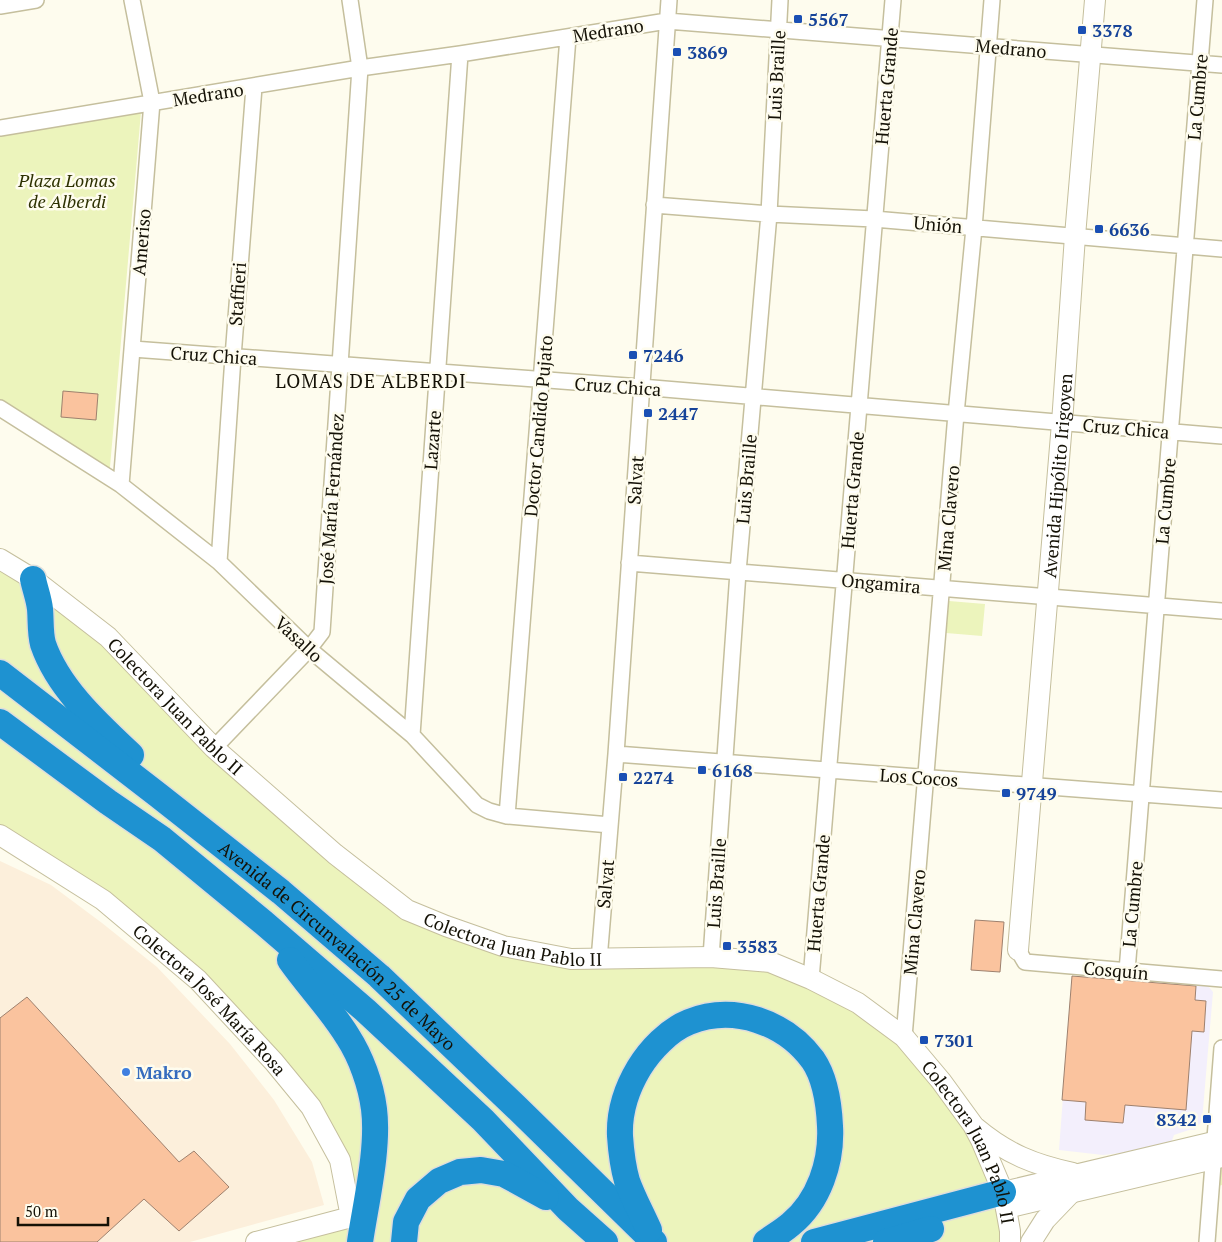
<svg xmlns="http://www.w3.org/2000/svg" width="1222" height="1242" font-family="'PT Serif',serif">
  <rect width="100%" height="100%" fill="#fefcee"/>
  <!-- commercial -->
  <path fill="#fcefdb" d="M0,861l51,24 51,38 55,44 73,77 44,56 38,62 12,43 -134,37h-190z"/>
  <!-- industrial -->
  <path fill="#f3effc" d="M1072,976l136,10 5,6 -11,129 -7,9h-6l-15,5 -3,8 -33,8 -35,4 -44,-5z"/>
  <!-- green -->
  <path fill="#ecf4bc" d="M141,112l-31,355 -7,1 -103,-67v-268z
    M0,559l33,20 374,331 96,36 267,16 88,41 83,78 62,111 219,-52v45l-12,3 2,-28 -205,48 3,34h-754l95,-25 -11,-57 -142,-180 -198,-145z
    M949,601l36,3 -3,32 -36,-3z"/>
  <!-- building -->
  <path fill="#fac39e" stroke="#9e816e" d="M63,391l35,3 -2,26 -35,-3z
    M975,920l29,2 -4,50 -29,-2z
    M1072,976l124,10 -1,14 11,1 -2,31 -12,-1 -6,79 -61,-5 -2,18 -38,-3 1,-18 -24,-2z
    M27,997l152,165 15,-11 35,36 -50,44 -35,-32 -47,43h-97v-224z"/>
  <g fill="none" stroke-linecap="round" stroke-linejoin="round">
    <!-- street casing -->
    <g stroke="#c5bf9d" stroke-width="18">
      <path id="street" d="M0,6l36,-6
        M0,128l360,-60 100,-14 207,-33 555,44
        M654,205l115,9 105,5 348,30
        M133,349l508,38 581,49
        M0,408l121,77 98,77 90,87 103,86 65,70 12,6 18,5 103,9
        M121,485l31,-383 -20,-102
        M219,562l14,-205 21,-270
        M629,563l593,48
        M412,735l48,-681
        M214,748l95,-99 13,-17 38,-564 -10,-68
        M616,754l606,46
        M507,816l61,-779
        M1018,950l7,12 197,17
        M711,957l27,-385 31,-358 11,-214
        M599,960l17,-206 53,-754
        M1127,971l78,-971
        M811,979l82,-979
        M904,1037l52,-623 18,-186 18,-228
        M1207,1242l15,-194"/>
    </g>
    <!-- secondary casing -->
    <g stroke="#c5bf9d" stroke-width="22">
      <g id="secondary">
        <path id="s1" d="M0,559l33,20 75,58 106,111 121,106 72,56 39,16 57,20 68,13 140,-2 59,5 41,17 47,24 46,34 37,44 32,44 8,15 22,52 7,39v11"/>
        <path id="s2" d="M0,835l103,65 95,80 76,82 37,45 29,53 11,57 -95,25"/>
        <path id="s3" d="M1018,950l44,-527 13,-187 20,-236"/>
        <path d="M976,1128c31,26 59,37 97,45"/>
        <path d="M1003,1192l219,-52"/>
        <path d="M1006,1208l216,-51"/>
        <path d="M1031,1242l14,-22 25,-26"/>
      </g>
    </g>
    <!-- highway casing -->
    <g stroke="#dededc" stroke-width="29">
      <g id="highway">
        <path d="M33,579c2,10 6,20 7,30 1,11 0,24 3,35 15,44 55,80 88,111"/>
        <path id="s4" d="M0,673l158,122 123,97 98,84 136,130 139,136"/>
        <path d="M0,722l108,80 54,37 102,84 101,87 118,110 85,89 37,33"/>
        <path d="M290,960c19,27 41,49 58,77 13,20 23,48 26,72 5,39 -8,93 -14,133"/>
        <path d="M649,1230c-7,-16 -16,-32 -22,-49 -4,-14 -6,-30 -7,-45 -1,-24 7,-48 19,-68 11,-18 30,-38 50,-46 45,-18 96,0 124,38 13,19 16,44 17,66 2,36 -11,75 -39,98 -8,7 -17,12 -25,18"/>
        <path d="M404,1242l2,-20 12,-23 21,-18 21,-9 21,-2 23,4 42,23"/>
        <path d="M814,1242l189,-50"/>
        <path d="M886,1242l45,-13"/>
      </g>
    </g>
    <!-- street -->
    <use href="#street" stroke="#fff" stroke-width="15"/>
    <!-- secondary -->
    <use href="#secondary" stroke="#fff" stroke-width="20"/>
    <!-- highway -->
    <use href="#highway" stroke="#1e92d1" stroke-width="26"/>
  </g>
  <!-- markers -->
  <g fill="#1a4fb4" stroke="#fefcee" stroke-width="2">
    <rect x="793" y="14" width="10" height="10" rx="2.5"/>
    <rect x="1077" y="25" width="10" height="10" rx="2.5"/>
    <rect x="672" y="47" width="10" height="10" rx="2.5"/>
    <rect x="1094" y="224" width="10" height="10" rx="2.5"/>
    <rect x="628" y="350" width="10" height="10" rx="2.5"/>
    <rect x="643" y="408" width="10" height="10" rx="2.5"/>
    <rect x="697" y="765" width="10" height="10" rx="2.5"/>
    <rect x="618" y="772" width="10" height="10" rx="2.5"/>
    <rect x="1001" y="788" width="10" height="10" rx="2.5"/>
    <rect x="722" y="941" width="10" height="10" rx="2.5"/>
    <rect x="919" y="1035" width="10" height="10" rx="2.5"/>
    <rect x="1202" y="1114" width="10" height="10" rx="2.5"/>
  </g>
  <circle fill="#3f7fe0" stroke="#fefcee" stroke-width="2" cx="126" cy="1072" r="5"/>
  <g text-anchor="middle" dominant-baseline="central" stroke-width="5" stroke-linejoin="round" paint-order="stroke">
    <!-- transit labels -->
    <g font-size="18" font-weight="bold" fill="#164399" stroke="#fefcee" text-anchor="start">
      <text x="808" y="19">5567</text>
      <text x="1092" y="30">3378</text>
      <text x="687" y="52">3869</text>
      <text x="1109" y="229">6636</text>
      <text x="643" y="355">7246</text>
      <text x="658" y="413">2447</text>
      <text x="712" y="770">6168</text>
      <text x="633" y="777">2274</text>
      <text x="1016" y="793">9749</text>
      <text x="737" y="946">3583</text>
      <text x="934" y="1040">7301</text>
      <text x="1197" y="1119" text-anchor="end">8342</text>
    </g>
    <!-- street labels -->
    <g font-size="18" fill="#141106" stroke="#fefcee">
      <text transform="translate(608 30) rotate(-9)">Medrano</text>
      <text transform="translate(1011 48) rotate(5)">Medrano</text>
      <text transform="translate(776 75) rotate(-87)">Luis Braille</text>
      <text transform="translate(886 86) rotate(-85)">Huerta Grande</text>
      <text transform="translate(208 94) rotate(-9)">Medrano</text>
      <text transform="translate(1197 97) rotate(-85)">La Cumbre</text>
      <text transform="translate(938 224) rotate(5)">Unión</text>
      <text transform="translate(141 242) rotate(-85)">Ameriso</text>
      <text transform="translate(237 294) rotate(-86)">Staffieri</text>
      <text transform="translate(214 355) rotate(4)">Cruz Chica</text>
      <text transform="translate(618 386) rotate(4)">Cruz Chica</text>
      <text transform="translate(538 426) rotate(-85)">Doctor Candido Pujato</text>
      <text transform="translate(1126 428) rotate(5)">Cruz Chica</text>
      <text transform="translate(432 440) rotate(-86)">Lazarte</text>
      <text stroke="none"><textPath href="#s3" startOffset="476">Avenida Hipólito Irigoyen</textPath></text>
      <text transform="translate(746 479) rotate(-85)">Luis Braille</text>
      <text transform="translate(635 480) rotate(-86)">Salvat</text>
      <text transform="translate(852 490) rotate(-85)">Huerta Grande</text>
      <text transform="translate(331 499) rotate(-86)">José María Fernández</text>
      <text transform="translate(1165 501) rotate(-85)">La Cumbre</text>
      <text transform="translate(948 518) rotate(-85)">Mina Clavero</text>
      <text transform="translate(881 583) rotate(5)">Ongamira</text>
      <text transform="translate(299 639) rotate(43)">Vasallo</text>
      <text stroke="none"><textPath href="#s1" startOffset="230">Colectora Juan Pablo II</textPath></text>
      <text transform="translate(919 777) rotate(4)">Los Cocos</text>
      <text transform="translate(716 883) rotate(-86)">Luis Braille</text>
      <text transform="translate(605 884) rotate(-85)">Salvat</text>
      <text transform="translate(818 893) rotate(-85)">Huerta Grande</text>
      <text transform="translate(1132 904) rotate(-85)">La Cumbre</text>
      <text transform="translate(914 922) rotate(-85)">Mina Clavero</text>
      <text stroke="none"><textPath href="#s1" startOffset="650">Colectora Juan Pablo II</textPath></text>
      <text stroke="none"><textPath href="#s4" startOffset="434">Avenida de Circunvalación 25 de Mayo</textPath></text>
      <text transform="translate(1116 970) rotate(5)">Cosquín</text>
      <text stroke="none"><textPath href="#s2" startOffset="268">Colectora José María Rosa</textPath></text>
      <text stroke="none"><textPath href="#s1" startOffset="1190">Colectora Juan Pablo II</textPath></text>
    </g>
    <!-- park labels -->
    <g font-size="18" font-style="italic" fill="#2d3101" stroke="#fefcee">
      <text x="67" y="180">Plaza Lomas<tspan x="67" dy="21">de Alberdi</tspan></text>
    </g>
    <!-- shop labels -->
    <g font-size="18" font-weight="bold" fill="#366cbe" stroke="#fefcee" text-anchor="start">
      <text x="136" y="1072">Makro</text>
    </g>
    <!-- neighbourhood labels -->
    <g font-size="19" letter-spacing="1" fill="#141106" stroke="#fefcee">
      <text x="371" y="380">LOMAS DE ALBERDI</text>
    </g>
  </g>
  <!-- scale -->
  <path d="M18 1217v8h90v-8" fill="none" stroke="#141106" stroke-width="2.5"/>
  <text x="25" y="1217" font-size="15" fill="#141106" stroke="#fefcee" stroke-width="4" paint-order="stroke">50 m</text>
</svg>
